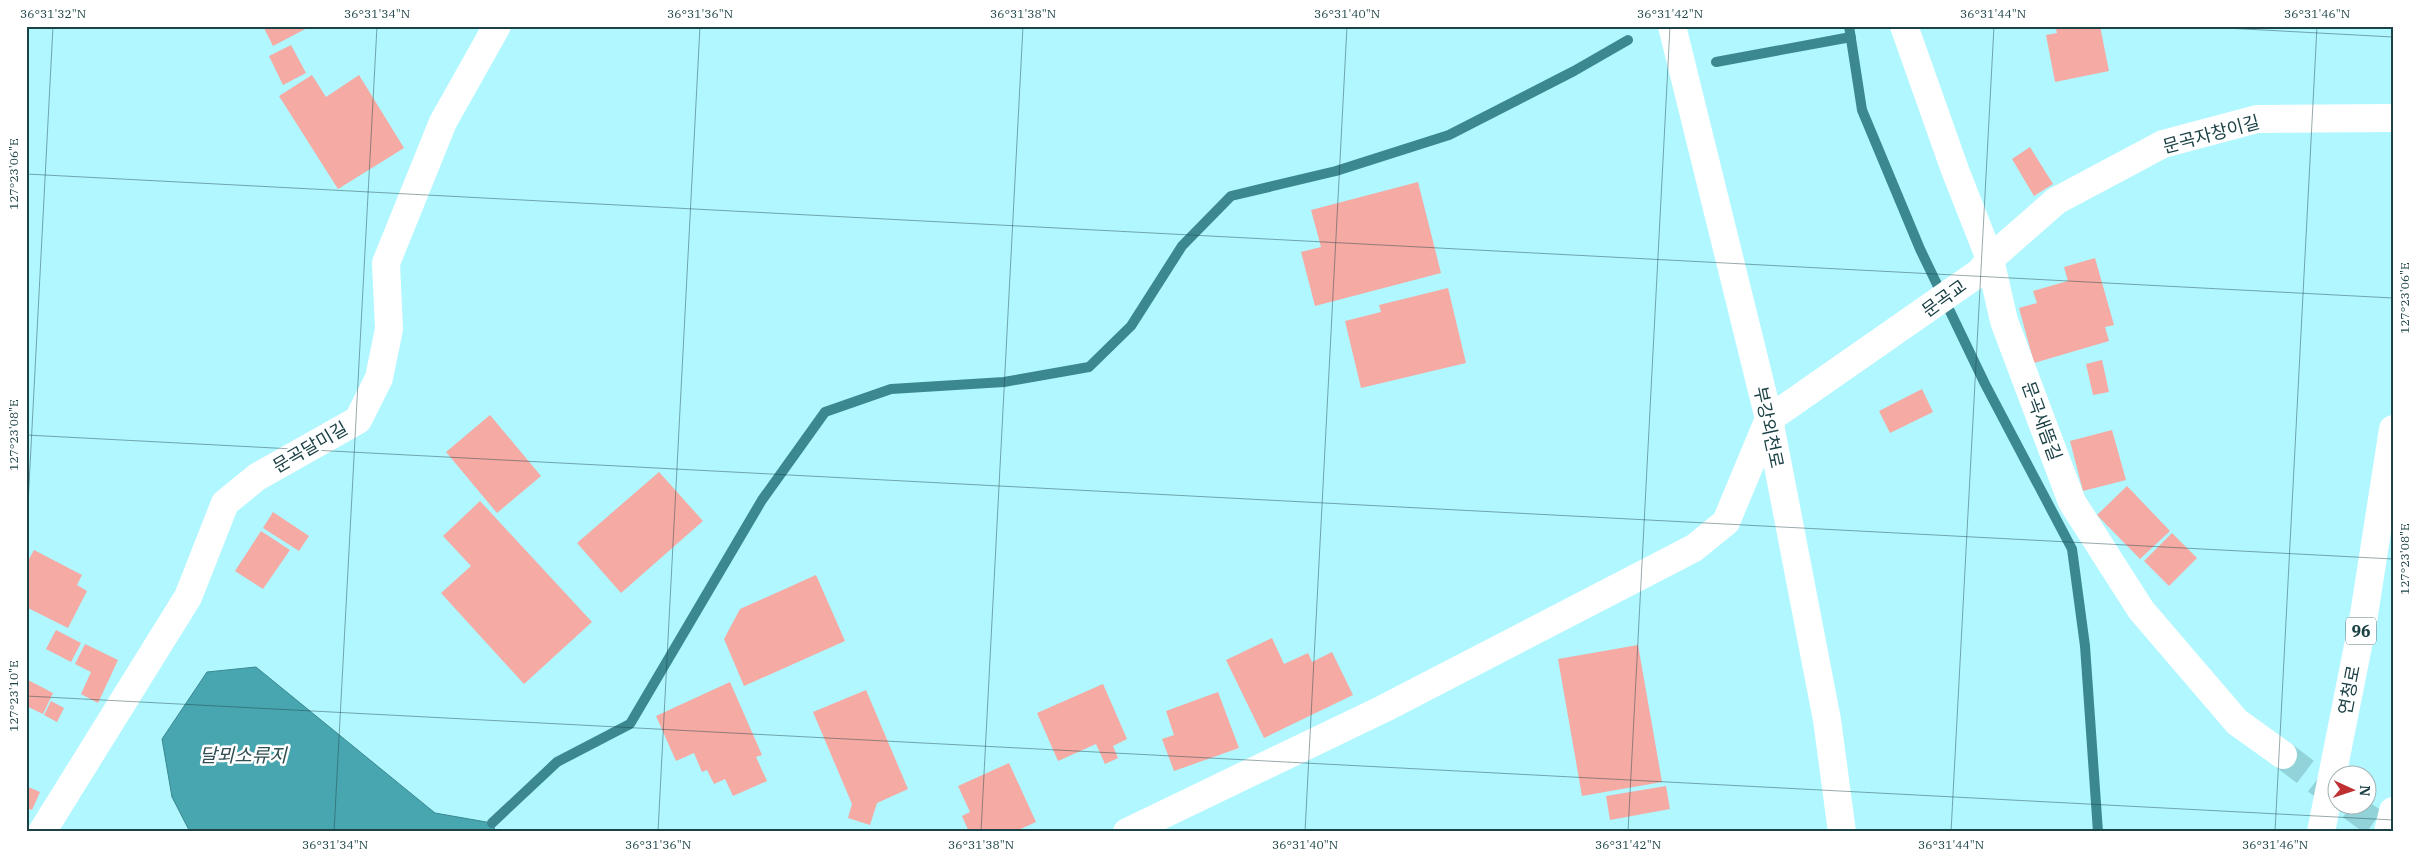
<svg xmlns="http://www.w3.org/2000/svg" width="2419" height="858" font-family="'IBM Plex Serif','Noto Sans KR',serif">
  <rect width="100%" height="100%" fill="#b0f7ff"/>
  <!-- water -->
  <path fill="#48a6b0" stroke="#3b8890" d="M256,667l179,146 57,10 4,9h-306l-18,-35 -10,-58 45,-67z"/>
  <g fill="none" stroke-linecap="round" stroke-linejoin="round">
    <!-- stream -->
    <path stroke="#3b8890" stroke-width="10" d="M1849,26l13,84 58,139 65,135 87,165 13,97 13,186
      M1716,62l135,-25
      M492,823l65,-61 73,-38 132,-224 63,-88 66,-23 113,-7 85,-15 42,-41 51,-80 49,-50 105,-25 113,-36 125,-64 54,-31"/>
  </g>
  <!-- building -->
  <path fill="#f5aaa3" d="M263,26h48l-38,20z
    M2055,26h45l9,45 -54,11 -9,-47 11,-2z
    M291,45l15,28 -23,12 -14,-29z
    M312,75l14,22 33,-22 45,73 -66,41 -59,-93z
    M2030,147l23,37 -19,12 -22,-37z
    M1418,182l23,91 -126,33 -14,-54 20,-5 -10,-37z
    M2095,258l19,67 -9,2 4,14 -75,22 -15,-55 18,-5 -4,-12 35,-10 -4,-14z
    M1448,288l18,75 -105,25 -16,-67 36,-9 -2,-7z
    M2102,360l7,32 -16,3 -7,-31z
    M1922,389l11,23 -43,21 -11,-22z
    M490,415l51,61 -44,37 -51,-61z
    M2112,430l14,50 -43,11 -13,-50z
    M659,472l44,49 -82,72 -44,-50z
    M2127,486l43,45 -30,28 -43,-44z
    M480,501l112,121 -68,62 -83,-91 30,-27 -28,-30z
    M273,512l36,24 -10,15 -36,-23z
    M261,531l29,19 -27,39 -28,-18z
    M2172,533l25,25 -28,28 -25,-25z
    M34,550l48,25 -5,10 10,6 -19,37 -42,-21v-49l3,1z
    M816,575l29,66 -101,45 -20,-47 16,-30z
    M56,630l25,13 -10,19 -25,-13z
    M1272,638l12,26 24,-11 4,9 20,-10 21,43 -89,43 -38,-78z
    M85,644l33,16 -20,43 -17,-9 10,-22 -16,-8z
    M1638,645l24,137 -80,14 -24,-137z
    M26,679l27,14 -10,21 -17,-8z
    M730,682l32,73 -6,2 11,24 -34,15 -8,-17 -11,5 -7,-14 -5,2 -8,-19 -18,8 -20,-45z
    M1103,684l24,55 -14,7 5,12 -13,6 -9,-20 -38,17 -21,-48z
    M866,690l42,99 -31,14 -7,22 -22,-7 4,-14 -39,-92z
    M1218,692l21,56 -65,23 -12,-32 12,-4 -8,-24z
    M51,701l13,7 -7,14 -13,-7z
    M1009,763l27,59 -22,10h-45l-7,-16 8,-4 -12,-26z
    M26,786l14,6 -8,18 -6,-2z
    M1666,786l4,23 -60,11 -4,-24z"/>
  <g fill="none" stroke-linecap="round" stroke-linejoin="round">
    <!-- street-tunnel -->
    <path stroke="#92d3da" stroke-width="28" stroke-dasharray="28 14" stroke-linecap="butt" d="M2283,755l53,40
      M2351,806l36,26"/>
    <!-- street -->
    <path stroke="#fff" stroke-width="28" d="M1904,26l51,144 35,89 14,62 68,181 69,108 96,112 46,33
      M42,832l146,-235 37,-94 32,-26 101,-57 21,-42 10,-49 -3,-66 57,-141 54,-96
      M1127,832l256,-123 311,-161 32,-26 43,-103 211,-147 10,-13 66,-58 107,-57 94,-25 136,-1"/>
    <!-- secondary -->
    <path stroke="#fff" stroke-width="28" d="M1672,26l97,393 58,301 15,112"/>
    <!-- highway -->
    <path stroke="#fff" stroke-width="28" d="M2321,832l42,-211 30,-192
      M2388,832l5,-21"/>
  </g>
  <!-- ticks -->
  <path fill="none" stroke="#1c4246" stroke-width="1" stroke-opacity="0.45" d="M2188,26l205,11M26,174l2367,124M26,435l2367,124M26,543l27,-517M26,696l2367,124M334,832l43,-806M658,832l42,-806M981,832l42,-806M1305,832l42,-806M1628,832l42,-806M1951,832l43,-806M2275,832l42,-806"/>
  <g text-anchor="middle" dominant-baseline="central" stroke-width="5" stroke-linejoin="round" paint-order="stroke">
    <!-- shield labels -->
    <rect fill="#fff" stroke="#607b7e" stroke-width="1" x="2346" y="617.5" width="30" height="27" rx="4"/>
    <g font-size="16" font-weight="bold" fill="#1c4246">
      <text x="2361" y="631">96</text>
    </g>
    <!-- street labels -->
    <g font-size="18" fill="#1c4246" stroke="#fff">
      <text transform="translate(2211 134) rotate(-15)">문곡자창이길</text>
      <text transform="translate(1944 298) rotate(-36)">문곡교</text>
      <text transform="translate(2042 421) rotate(70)">문곡새뜸길</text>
      <text transform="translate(1769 427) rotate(78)">부강외천로</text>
      <text transform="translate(310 447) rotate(-30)">문곡달미길</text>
      <text transform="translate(2349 690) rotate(-79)">연청로</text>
    </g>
    <!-- water labels -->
    <g font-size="19" font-style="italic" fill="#314f52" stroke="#fff">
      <text x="243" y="755">달뫼소류지</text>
    </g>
  </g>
  <!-- border -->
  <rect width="2419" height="858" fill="none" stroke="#ffffff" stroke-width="55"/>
  <!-- north arrow -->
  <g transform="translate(2352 790) rotate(93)"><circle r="24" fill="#ffffff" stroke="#a4b3b5"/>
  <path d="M0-4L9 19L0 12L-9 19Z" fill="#bf3032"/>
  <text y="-8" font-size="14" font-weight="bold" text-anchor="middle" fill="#1c4246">N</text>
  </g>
  <rect x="28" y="28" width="2364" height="802" fill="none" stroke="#1c4246" stroke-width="2"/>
  <g font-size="12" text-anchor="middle" fill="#1c4246">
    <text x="53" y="18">36°31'32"N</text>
    <text x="377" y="18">36°31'34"N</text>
    <text x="700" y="18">36°31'36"N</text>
    <text x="1023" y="18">36°31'38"N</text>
    <text x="1347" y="18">36°31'40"N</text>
    <text x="1670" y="18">36°31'42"N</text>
    <text x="1993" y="18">36°31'44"N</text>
    <text x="2317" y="18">36°31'46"N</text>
    <text transform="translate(14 174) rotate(-90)" y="4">127°23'06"E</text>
    <text transform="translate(2405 298) rotate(-90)" y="4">127°23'06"E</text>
    <text transform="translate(14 435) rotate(-90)" y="4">127°23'08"E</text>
    <text transform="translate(2405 559) rotate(-90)" y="4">127°23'08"E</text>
    <text transform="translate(14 696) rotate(-90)" y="4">127°23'10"E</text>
    <text x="335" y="849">36°31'34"N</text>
    <text x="658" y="849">36°31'36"N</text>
    <text x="981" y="849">36°31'38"N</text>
    <text x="1305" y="849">36°31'40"N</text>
    <text x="1628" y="849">36°31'42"N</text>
    <text x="1951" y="849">36°31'44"N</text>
    <text x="2275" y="849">36°31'46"N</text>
  </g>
</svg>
